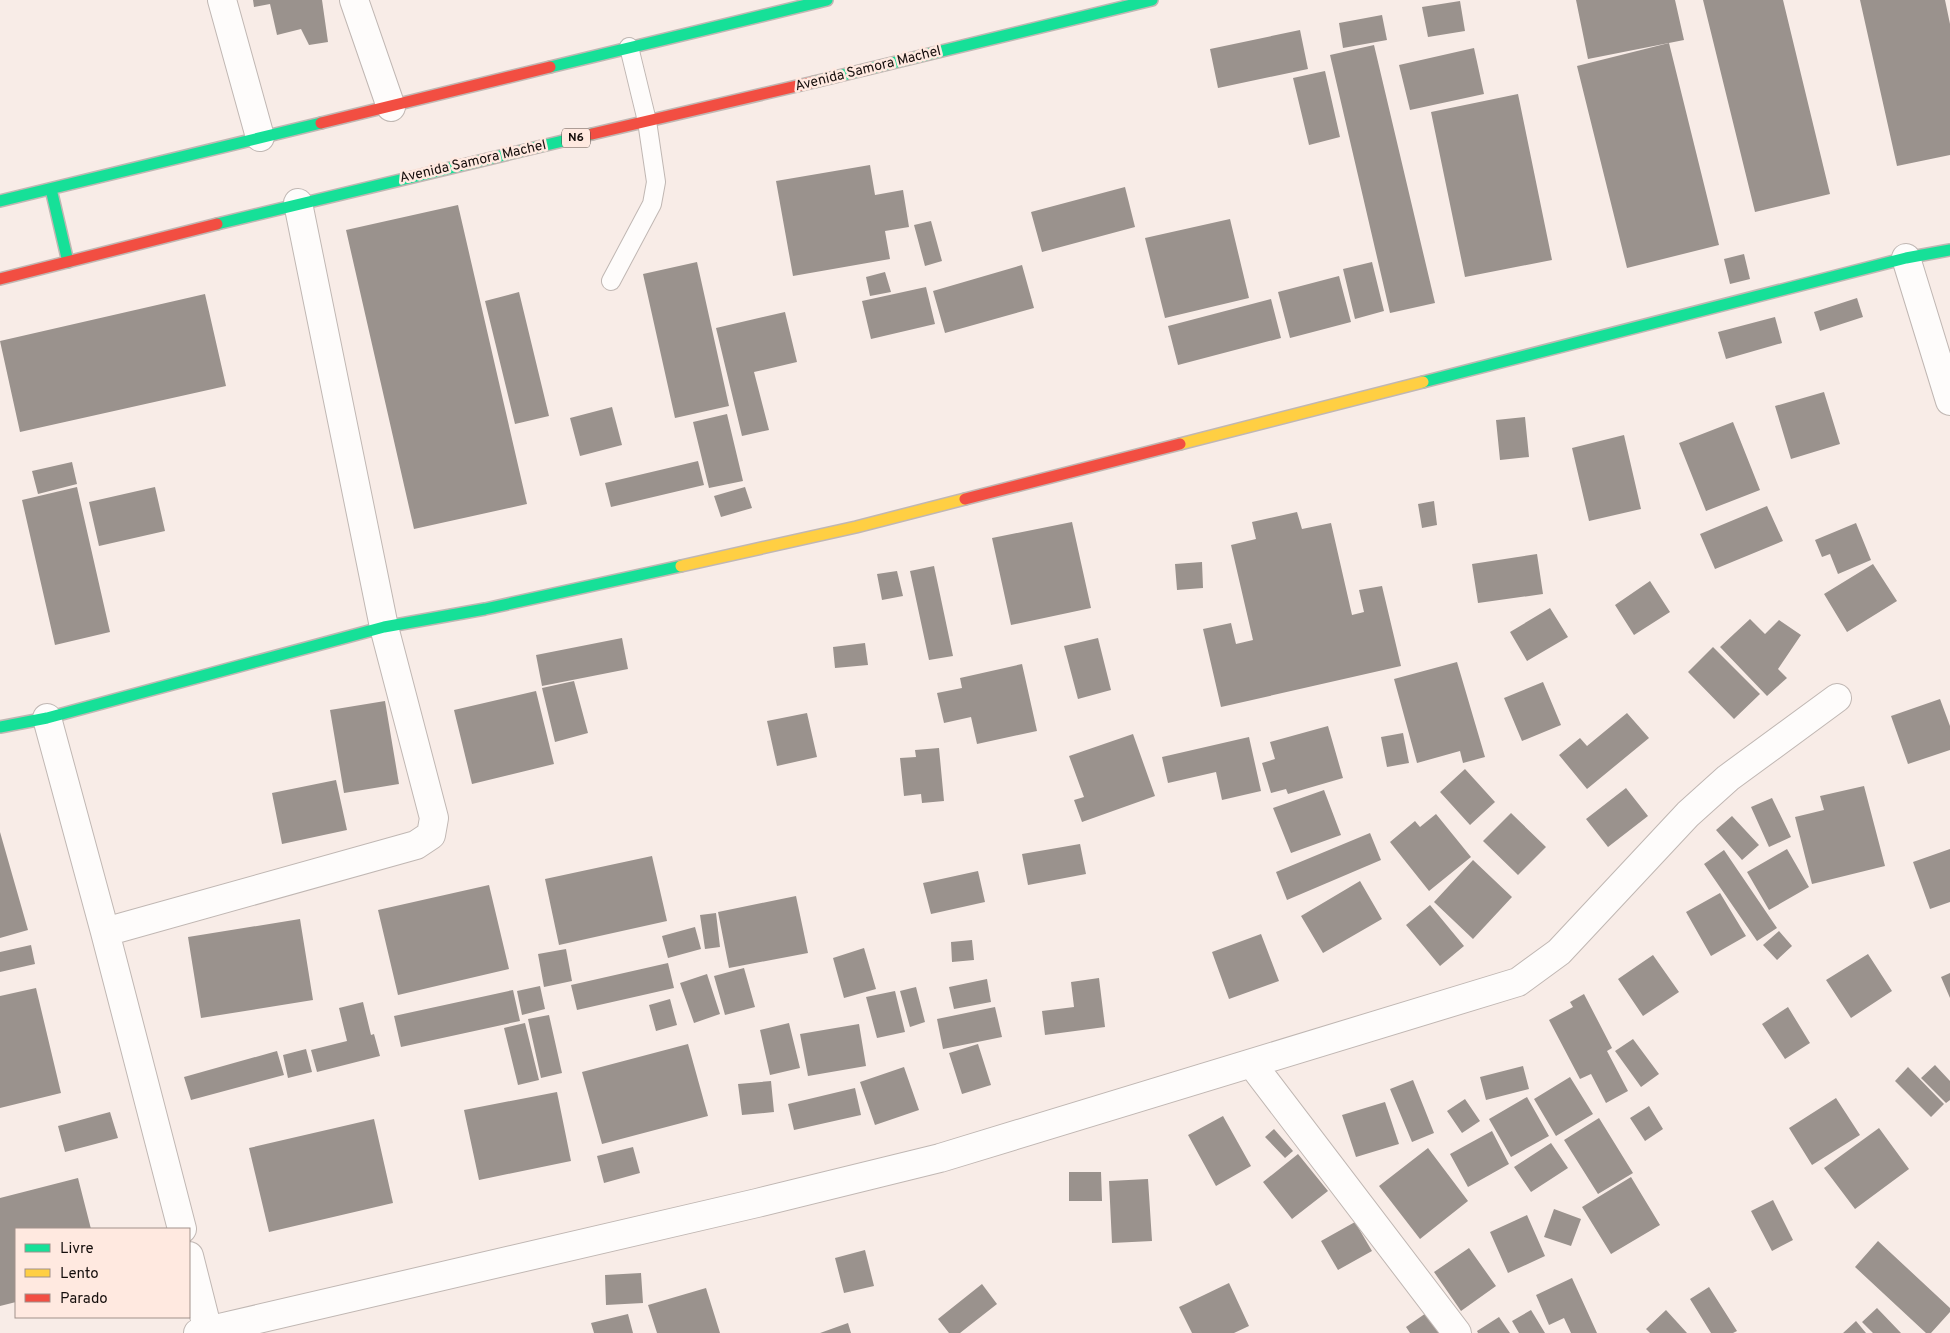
<svg xmlns="http://www.w3.org/2000/svg" width="1950" height="1333" font-family="Overpass,sans-serif">
  <rect width="100%" height="100%" fill="#f8ece7"/>
  <!-- building -->
  <path fill="#9a928d" d="M253,0h69l6,42 -19,3 -8,-16 -24,6 -7,-31 -16,3z
    M1576,0h99l9,40 -96,19z
    M1703,0h80l47,194 -75,18z
    M1860,0h85l5,24v131l-53,11z
    M1460,1l5,30 -37,6 -6,-30z
    M1382,15l5,25 -44,8 -4,-25z
    M1300,30l8,39 -90,19 -8,-39z
    M1669,43l50,202 -92,23 -50,-202z
    M1374,45l61,258 -45,10 -60,-258z
    M1474,48l10,46 -74,16 -11,-45z
    M1325,71l15,66 -31,8 -16,-67z
    M1518,94l34,166 -87,17 -34,-165z
    M870,165l5,30 28,-5 6,37 -24,4 5,28 -97,17 -17,-95z
    M1125,187l10,40 -93,25 -11,-40z
    M458,205l69,299 -113,25 -68,-299z
    M1230,219l19,79 -84,20 -20,-80z
    M931,221l11,40 -17,5 -11,-41z
    M1744,254l6,25 -20,5 -6,-25z
    M697,262l32,144 -54,12 -32,-144z
    M1372,262l12,49 -29,8 -12,-50z
    M1022,265l12,43 -89,25 -12,-42z
    M885,272l6,20 -21,4 -4,-19z
    M1339,276l12,46 -61,16 -12,-46z
    M926,287l9,37 -64,15 -9,-38z
    M519,292l30,124 -34,8 -30,-123z
    M205,294l21,92 -206,46 -20,-91z
    M1857,298l6,19 -43,14 -6,-19z
    M1271,299l10,39 -103,27 -10,-39z
    M785,312l12,50 -43,10 15,58 -27,6 -26,-108z
    M1775,317l7,26 -56,16 -8,-27z
    M1824,392l16,52 -49,15 -16,-53z
    M612,407l10,38 -42,11 -10,-38z
    M727,414l16,67 -34,7 -16,-66z
    M1525,417l4,40 -29,3 -4,-40z
    M1733,422l27,68 -54,21 -27,-68z
    M1624,435l17,74 -52,12 -17,-73z
    M698,461l6,24 -93,22 -6,-24z
    M72,462l5,22 -39,10 -6,-23z
    M77,487l33,145 -55,13 -33,-145z
    M155,487l10,44 -66,15 -10,-44z
    M745,487l7,21 -31,9 -7,-21z
    M1434,501l3,24 -15,3 -4,-24z
    M1767,506l16,35 -68,28 -15,-35z
    M1297,512l5,17 29,-6 21,92 12,-3 -5,-22 23,-4 19,80 -180,41 -18,-78 28,-6 5,21 17,-4 -22,-95 25,-6 -4,-17z
    M1072,522l19,86 -80,17 -19,-87z
    M1856,523l15,37 -33,14 -8,-20 -8,3 -7,-17z
    M1537,554l6,40 -65,9 -6,-39z
    M1202,562l1,26 -26,2 -2,-26z
    M1873,564l24,37 -50,31 -23,-38z
    M934,566l19,90 -24,4 -19,-89z
    M897,571l6,25 -21,4 -5,-26z
    M1650,581l20,31 -36,23 -19,-30z
    M1550,608l18,29 -41,24 -17,-29z
    M1750,619l15,15 14,-14 22,15 -23,34 9,9 -20,18 -47,-49z
    M622,638l6,31 -86,17 -6,-31z
    M1098,638l13,52 -33,9 -14,-53z
    M865,643l3,22 -33,3 -2,-21z
    M1713,647l47,47 -26,25 -46,-47z
    M1457,662l28,95 -22,6 -3,-12 -43,12 -23,-84z
    M1022,664l15,67 -60,13 -6,-27 -27,6 -7,-30 25,-5 -2,-10z
    M574,681l14,52 -33,9 -13,-54z
    M1543,682l18,43 -39,16 -18,-43z
    M536,691l18,73 -82,20 -18,-74z
    M1940,699l10,27v24l-42,14 -17,-48z
    M385,701l14,83 -55,9 -14,-83z
    M807,713l10,44 -40,9 -10,-45z
    M1627,713l22,25 -62,51 -28,-34 21,-17 7,8z
    M1328,726l15,52 -55,16 -2,-5 -15,4 -9,-30 13,-4 -5,-17z
    M1403,733l6,30 -22,4 -6,-30z
    M1133,734l22,62 -73,26 -8,-22 10,-3 -15,-41z
    M1249,737l12,54 -39,9 -6,-28 -48,11 -6,-26z
    M939,748l5,53 -22,2 -1,-9 -17,2 -4,-38 16,-1 -1,-7z
    M1465,769l30,33 -25,23 -30,-33z
    M336,780l11,50 -65,14 -10,-51z
    M1864,786l21,80 -73,18 -17,-67 29,-7 -4,-14z
    M1626,788l22,28 -40,31 -22,-28z
    M1324,790l17,45 -50,18 -18,-45z
    M1772,798l19,39 -22,10 -18,-40z
    M1511,813l35,34 -28,28 -35,-34z
    M1436,814l35,43 -42,34 -39,-49 25,-21 5,6z
    M1732,816l27,29 -17,15 -26,-30z
    M0,832l28,98 -28,8z
    M1370,833l11,27 -94,40 -11,-28z
    M1080,844l6,30 -58,11 -6,-31z
    M1787,849l22,38 -40,23 -22,-38z
    M1950,849v53l-20,7 -17,-47z
    M1724,850l53,78 -20,13 -53,-77z
    M652,856l15,65 -108,24 -14,-66z
    M1473,860l39,37 -39,42 -39,-37z
    M978,871l7,31 -54,12 -8,-31z
    M1360,881l22,38 -59,34 -22,-37z
    M489,885l20,84 -111,26 -20,-85z
    M1720,893l26,43 -35,20 -25,-44z
    M796,896l12,57 -79,15 -11,-56z
    M1430,905l34,41 -24,20 -34,-41z
    M716,913l4,34 -15,2 -5,-34z
    M300,919l13,81 -112,18 -13,-81z
    M695,927l6,22 -33,9 -6,-22z
    M1779,931l13,15 -15,14 -14,-15z
    M1261,934l18,47 -50,18 -17,-47z
    M972,940l2,20 -22,2 -1,-20z
    M31,945l4,19 -35,8v-20z
    M864,948l12,41 -32,9 -11,-40z
    M566,949l6,32 -28,6 -6,-33z
    M1868,954l24,37 -41,27 -25,-38z
    M1653,955l26,37 -36,24 -25,-37z
    M668,963l6,25 -97,22 -6,-25z
    M744,968l11,39 -30,8 -11,-39z
    M1950,973v25l-9,-21z
    M707,974l13,40 -26,9 -14,-40z
    M1099,978l6,49 -60,8 -3,-24 32,-4 -3,-25z
    M987,979l4,23 -37,7 -5,-22z
    M540,986l5,23 -23,6 -5,-24z
    M916,987l9,35 -15,5 -10,-36z
    M36,988l25,105 -61,15v-112z
    M513,990l7,31 -119,26 -7,-31z
    M895,991l10,41 -28,6 -11,-41z
    M1584,994l28,54 -5,3 21,40 -22,12 -15,-29 -11,5 -31,-59 24,-13 -3,-5z
    M670,999l7,26 -21,6 -7,-26z
    M363,1002l8,33 3,-1 6,22 -63,16 -6,-22 36,-9 -8,-33z
    M995,1007l7,30 -59,12 -6,-30z
    M1788,1007l22,36 -25,16 -23,-35z
    M549,1015l13,58 -21,5 -13,-59z
    M525,1023l14,57 -21,5 -14,-57z
    M789,1023l11,45 -30,7 -10,-45z
    M859,1024l7,42 -58,10 -8,-42z
    M1633,1039l26,35 -18,13 -26,-36z
    M688,1044l20,72 -106,28 -20,-72z
    M978,1044l13,41 -29,9 -13,-41z
    M306,1049l6,23 -24,6 -5,-23z
    M277,1051l7,24 -93,25 -7,-23z
    M1935,1065l15,16v19l-4,3 -25,-25z
    M1523,1066l6,23 -43,11 -6,-23z
    M904,1067l15,43 -44,15 -15,-43z
    M1908,1067l36,37 -13,13 -36,-36z
    M1570,1077l23,37 -37,22 -22,-37z
    M1413,1080l21,53 -22,9 -22,-53z
    M771,1081l3,31 -32,3 -4,-31z
    M855,1088l6,27 -67,15 -6,-26z
    M557,1092l14,69 -92,19 -15,-70z
    M1527,1097l22,39 -38,21 -22,-38z
    M1836,1098l24,37 -48,30 -23,-37z
    M1465,1099l15,22 -18,12 -15,-22z
    M1385,1102l14,42 -43,13 -14,-42z
    M1649,1106l14,23 -18,12 -15,-23z
    M110,1112l8,26 -53,14 -7,-26z
    M1223,1116l28,50 -35,20 -28,-51z
    M1599,1118l34,55 -35,21 -34,-54z
    M374,1119l19,84 -124,29 -20,-84z
    M1879,1128l30,41 -54,40 -31,-41z
    M1274,1129l19,22 -8,7 -20,-21z
    M1492,1131l17,33 -41,23 -18,-33z
    M1551,1143l17,25 -37,24 -17,-25z
    M633,1147l7,26 -36,10 -7,-27z
    M1428,1148l40,53 -48,38 -41,-53z
    M1298,1154l30,37 -36,28 -29,-37z
    M1069,1172h32l1,29h-33z
    M1631,1177l29,48 -49,29 -29,-47z
    M78,1178l13,51h-75v73l-16,4v-108z
    M1148,1179l4,62 -40,2 -3,-62z
    M1773,1200l20,40 -21,11 -21,-40z
    M1554,1209l27,10 -10,27 -27,-9z
    M1527,1215l18,41 -37,17 -18,-41z
    M1355,1222l17,29 -34,19 -17,-29z
    M1878,1241l72,67v4l-19,21h-5l-71,-66z
    M1469,1248l27,38 -35,25 -27,-39z
    M865,1250l9,36 -30,7 -9,-35z
    M641,1273l2,30 -37,2 -1,-30z
    M1572,1278l25,55h-26l-7,-15 -15,7 -13,-30z
    M1229,1283l20,43 -15,7h-42l-13,-26z
    M982,1284l15,20 -37,29h-11l-11,-14z
    M1709,1287l28,44 -4,2h-22l-21,-34z
    M706,1288l14,45h-63l-9,-28z
    M1877,1308l24,25h-28l-11,-11z
    M1531,1310l14,23h-26l-7,-12z
    M1666,1310l21,23h-37l-4,-4z
    M1429,1311l16,22h-35l-4,-6z
    M628,1314l5,19h-39l-3,-10z
    M1499,1317l11,16h-32l-1,-2z
    M1856,1321l10,12h-23z
    M848,1323l3,10h-31z"/>
  <g fill="none" stroke-linecap="round" stroke-linejoin="round">
    <!-- lane casing -->
    <g stroke="#c0b7b3" stroke-width="20">
      <path id="lane" d="M611,281l41,-77 4,-22 -9,-61 -18,-74"/>
    </g>
    <!-- street casing -->
    <g stroke="#c0b7b3" stroke-width="30">
      <path id="street" d="M222,0l38,137
        M354,0l37,107
        M1906,258l44,143
        M47,718l58,214 77,297
        M105,932l311,-87 15,-10 3,-17 -50,-191 -86,-424
        M1252,1064l205,269
        M189,1256l19,75
        M198,1333l559,-130 183,-45 578,-176 41,-30 129,-138 40,-36 109,-80"/>
    </g>
    <!-- fast casing -->
    <g stroke="#c0b7b3" stroke-width="14">
      <path id="fast" d="M550,67l277,-67
        M814,82l338,-82
        M51,189l17,73
        M0,201l321,-78
        M217,224l375,-90
        M1423,382l483,-124 44,-8
        M0,727l47,-9 337,-91 101,-18 196,-43"/>
    </g>
    <!-- slow casing -->
    <g stroke="#c0b7b3" stroke-width="14">
      <path id="slow" d="M1180,444l243,-62
        M681,566l175,-39 109,-28"/>
    </g>
    <!-- jam casing -->
    <g stroke="#c0b7b3" stroke-width="14">
      <path id="jam" d="M321,123l229,-56
        M592,134l222,-52
        M0,279l217,-55
        M965,499l215,-55"/>
    </g>
    <!-- lane -->
    <use href="#lane" stroke="#fefcfb" stroke-width="18"/>
    <!-- street -->
    <use href="#street" stroke="#fefcfb" stroke-width="28"/>
    <!-- fast -->
    <use href="#fast" stroke="#16e098" stroke-width="11"/>
    <!-- slow -->
    <use href="#slow" stroke="#ffcf43" stroke-width="11"/>
    <!-- jam -->
    <use href="#jam" stroke="#f24e42" stroke-width="11"/>
  </g>
  <g text-anchor="middle" dominant-baseline="central" stroke-width="5" stroke-linejoin="round" paint-order="stroke">
    <!-- shield labels -->
    <rect fill="#ffe9e0" stroke="#5b504c" stroke-width="1" x="562" y="128.5" width="28" height="19" rx="4"/>
    <g font-size="12" font-weight="bold" fill="#150e0c">
      <text x="576" y="138">N6</text>
    </g>
    <!-- street labels -->
    <g font-size="14" fill="#150e0c" stroke="#ffe9e0">
      <text transform="translate(868 69) rotate(-14)">Avenida Samora Machel</text>
      <text transform="translate(473 162) rotate(-13)">Avenida Samora Machel</text>
    </g>
  </g>
  <!-- legend -->
  <rect x="15" y="1228" width="175" height="90" fill="#ffe9e0" stroke="#a1918b"/>
  <rect x="25" y="1244" width="25" height="8" fill="#16e098" stroke="#a1918b"/>
  <text x="60" y="1253" font-size="15" fill="#150e0c">Livre</text>
  <rect x="25" y="1269" width="25" height="8" fill="#ffcf43" stroke="#a1918b"/>
  <text x="60" y="1278" font-size="15" fill="#150e0c">Lento</text>
  <rect x="25" y="1294" width="25" height="8" fill="#f24e42" stroke="#a1918b"/>
  <text x="60" y="1303" font-size="15" fill="#150e0c">Parado</text>
</svg>
